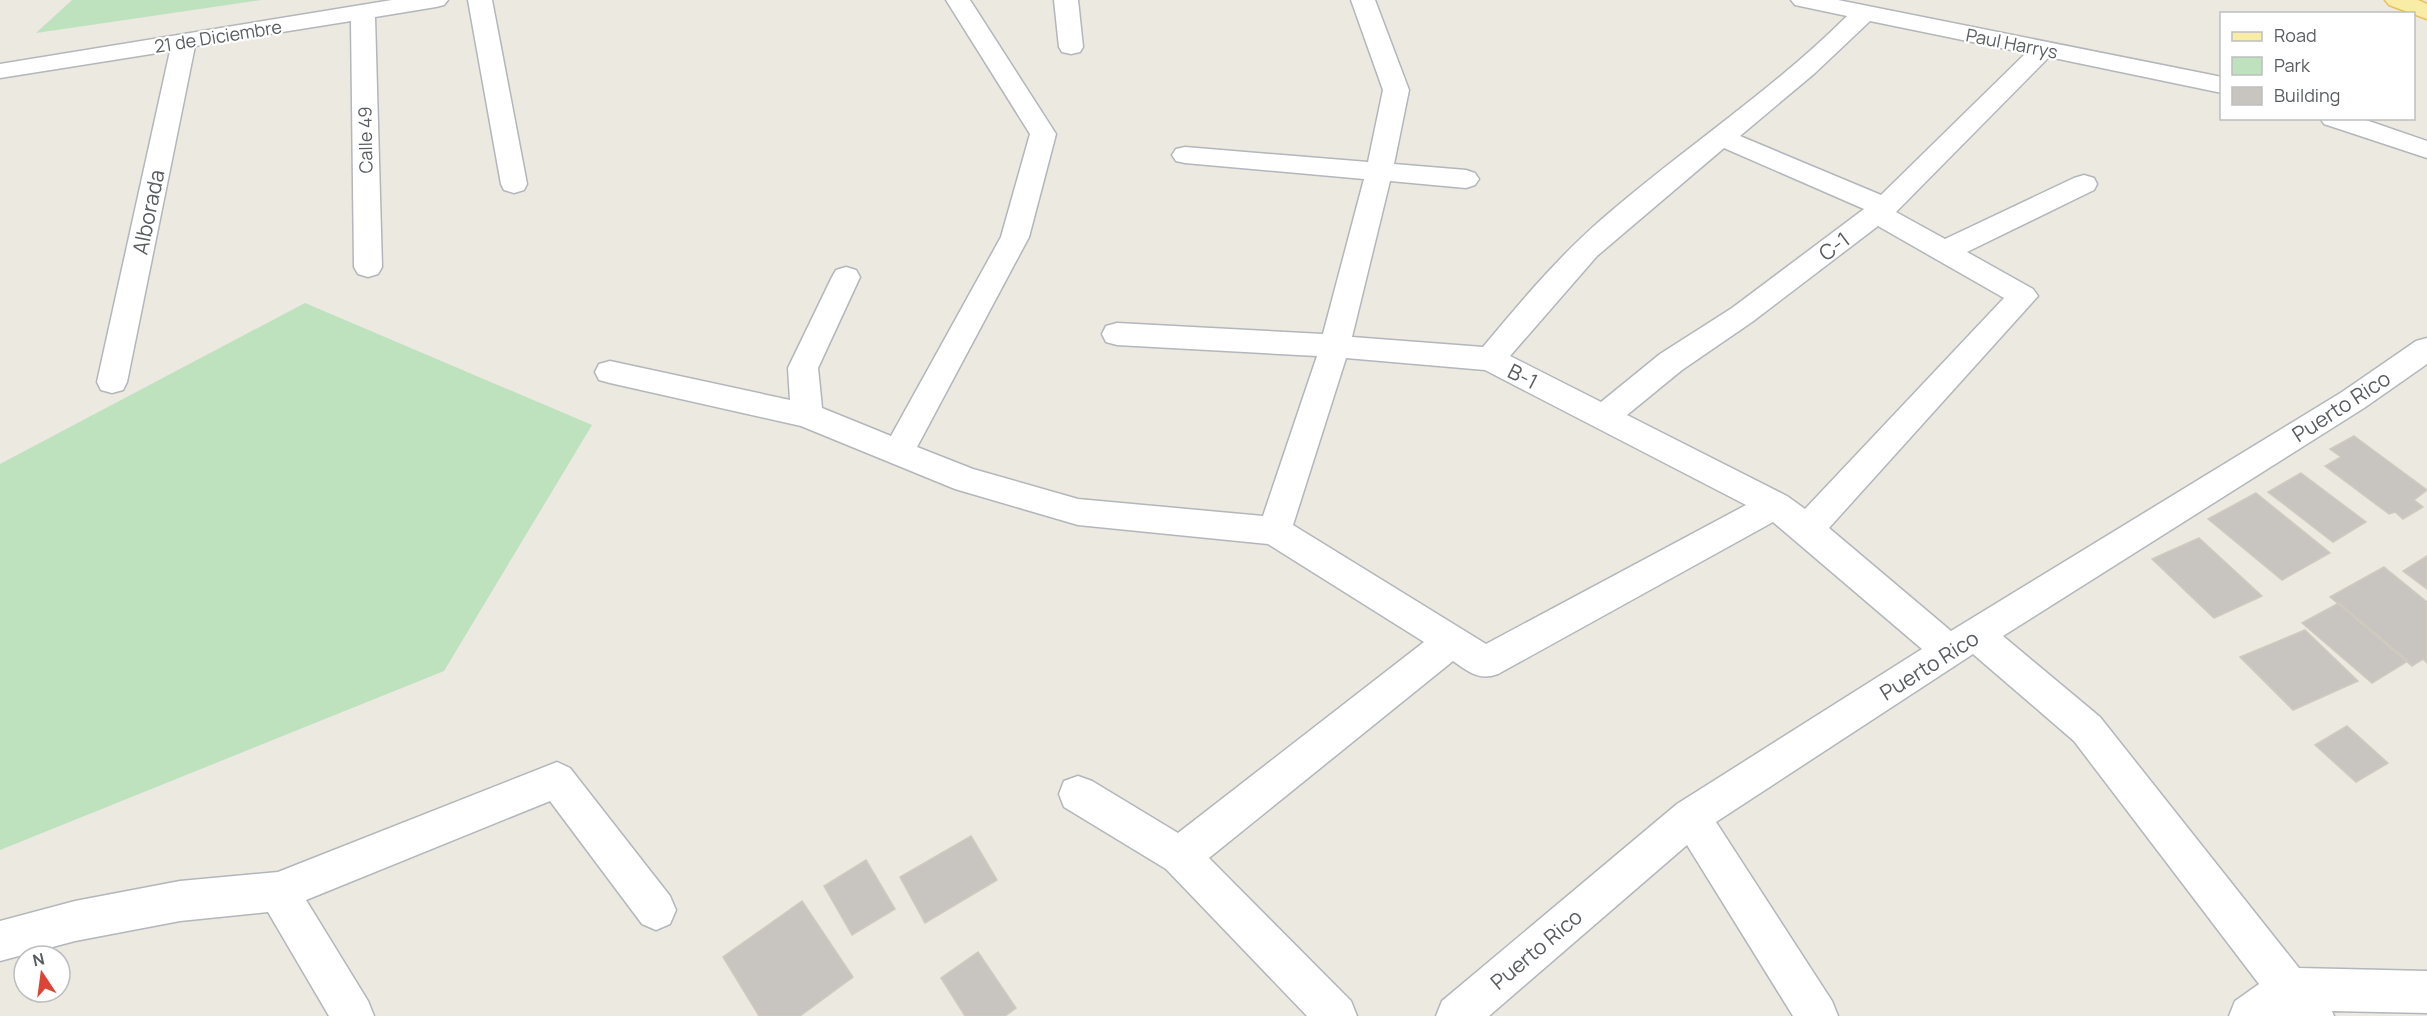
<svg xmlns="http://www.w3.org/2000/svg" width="2427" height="1016" font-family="Manrope,sans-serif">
  <rect width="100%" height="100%" fill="#ebe9e0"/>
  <!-- green -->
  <path fill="#bee1be" d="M72,0h189l-225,33z
    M305,303l287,122 -148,246 -444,179v-386z"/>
  <!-- building -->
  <path fill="#c8c5c0" stroke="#cfcabf" stroke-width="1.5" d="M2354,436l73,54 -13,10 9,7 -20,12 -8,-7 -6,2 -64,-48 16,-9 -11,-8z
    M2301,473l65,49 -33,20 -65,-50z
    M2256,493l74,60 -48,27 -74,-61z
    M2199,538l63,58 -48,22 -62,-59z
    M2427,556v33l-24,-18z
    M2384,567l43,35v61l-4,-4 -11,7 -82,-69z
    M2339,603l69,58 -36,22 -70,-60z
    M2305,630l53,51 -65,29 -53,-53z
    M2347,726l41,37 -32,19 -41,-37z
    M971,836l26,44 -72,43 -25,-46z
    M866,860l29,49 -43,26 -28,-49z
    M802,901l51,76 -53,39h-41l-36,-59z
    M978,952l38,56 -11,8h-40l-24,-38z"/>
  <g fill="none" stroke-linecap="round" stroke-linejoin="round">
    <!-- minor casing -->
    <g stroke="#b3b6ba" stroke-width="3">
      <path id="minor" d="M392,0h56l-4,5 -8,2 -61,10 7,250 -4,7 -10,3 -10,-3 -4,-7 -3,-246 -156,25 -68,336 -4,8 -11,3 -11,-3 -4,-8 73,-331 -170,27v-14z
        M468,0h24l35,184 -3,6 -10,3 -10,-3 -3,-6z
        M946,0h24l86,134 -27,103 -112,210 56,22 105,30 185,17 54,-160 -200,-11 -11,-3 -4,-8 4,-8 11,-3 206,11 41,-155 -179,-16 -9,-2 -4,-6 4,-6 9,-2 183,15 15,-72 -32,-90h24l34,90 -15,74 72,6 9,3 4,6 -4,6 -9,3 -76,-7 -38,156 131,10c35,-42 70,-84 111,-121 82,-73 175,-132 253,-210l-52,-11 -4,-5h47l384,77v16l-173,-36 -153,155 49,27 129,-61 10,-3 10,3 3,6 -3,6 -127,62 66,37 5,7 -209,232 122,103 391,-239 74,-51 11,-3v26l-63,44 -361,228 97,81 199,251 128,3v42l-95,-2 2,5h-105l6,-15 24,-17 -185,-243 -101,-87 -257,168 116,179 6,15h-45l-106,-171 -198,171h-53l6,-15 235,-197 245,-155 -149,-127 -275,152c-19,7 -29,-2 -45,-13l-244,197 142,143 6,15h-50l-141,-147 -102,-62 -5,-13 5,-13 14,-5 14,5 86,52 246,-191 -156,-98 -190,-19 -123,-36 -154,-63 -191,-43 -11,-3 -4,-8 4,-8 11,-3 180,39 -2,-32 44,-91 4,-7 10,-3 10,3 4,7 -42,91 4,40 69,28 110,-199 29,-103zM1870,21l156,32 -145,142 -141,-59 75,-63zM1724,148l140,61 -132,99 -72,46 -59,48 -91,-46 87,-100zM1878,226l126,72 -199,211 -18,-13 -160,-81 55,-45 70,-48zM1346,358l139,12 261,135 -260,139 -193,-119z
        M1054,0h24l5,47 -3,5 -9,2 -9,-2 -3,-5z
        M2320,118h40l67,23v17l-103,-34z
        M557,762l13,6 100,128 6,14 -6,14 -14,6 -14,-6 -92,-123 -244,99 62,101 6,15h-45l-61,-104 -88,9 -105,20 -75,20v-40l75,-20 105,-20 98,-9z"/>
    </g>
    <!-- major casing -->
    <g stroke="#e6c15e" stroke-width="3">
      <path id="major" d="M2385,0h33l9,4v15l-38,-14z"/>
    </g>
    <!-- minor -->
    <use href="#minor" fill="#fff" fill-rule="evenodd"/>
    <!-- major -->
    <use href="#major" fill="#f9eca7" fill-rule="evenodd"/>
  </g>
  <g text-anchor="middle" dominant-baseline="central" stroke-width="4.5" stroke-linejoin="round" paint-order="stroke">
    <!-- far-street labels -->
    <g font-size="18" fill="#595c60" stroke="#fff">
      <text transform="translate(218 36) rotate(-9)">21 de Diciembre</text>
      <text transform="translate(2012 43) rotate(11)">Paul Harrys</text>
      <text transform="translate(365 140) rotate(-91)">Calle 49</text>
    </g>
    <!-- street labels -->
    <g font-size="21" fill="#595c60" stroke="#fff">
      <text transform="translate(148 212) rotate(-78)">Alborada</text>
      <text transform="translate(1834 246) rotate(-37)">C-1</text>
      <text transform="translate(1523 376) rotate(27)">B-1</text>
      <text transform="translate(2341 406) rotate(-33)">Puerto Rico</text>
      <text transform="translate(1929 665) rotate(-32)">Puerto Rico</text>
      <text transform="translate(1536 949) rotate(-40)">Puerto Rico</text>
    </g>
  </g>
  <!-- legend -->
  <rect x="2220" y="12" width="195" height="108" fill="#ffffff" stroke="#bdbebf" stroke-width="1.5"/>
  <rect x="2232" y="32" width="30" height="9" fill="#f9eca7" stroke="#bdbebf" stroke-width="1.5"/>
  <text x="2274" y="42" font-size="18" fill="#595c60">Road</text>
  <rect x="2232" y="57" width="30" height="18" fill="#bee1be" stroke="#bdbebf" stroke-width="1.5"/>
  <text x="2274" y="72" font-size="18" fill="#595c60">Park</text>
  <rect x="2232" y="87" width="30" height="18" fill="#c8c5c0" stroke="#bdbebf" stroke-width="1.5"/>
  <text x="2274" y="102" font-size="18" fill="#595c60">Building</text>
  <!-- north arrow -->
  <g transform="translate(42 974) rotate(347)"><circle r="28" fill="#ffffff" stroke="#bdbebf" stroke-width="1.5"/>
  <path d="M0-4.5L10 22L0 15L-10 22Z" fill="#dc4435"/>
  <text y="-9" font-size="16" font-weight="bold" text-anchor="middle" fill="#595c60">N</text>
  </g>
</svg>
